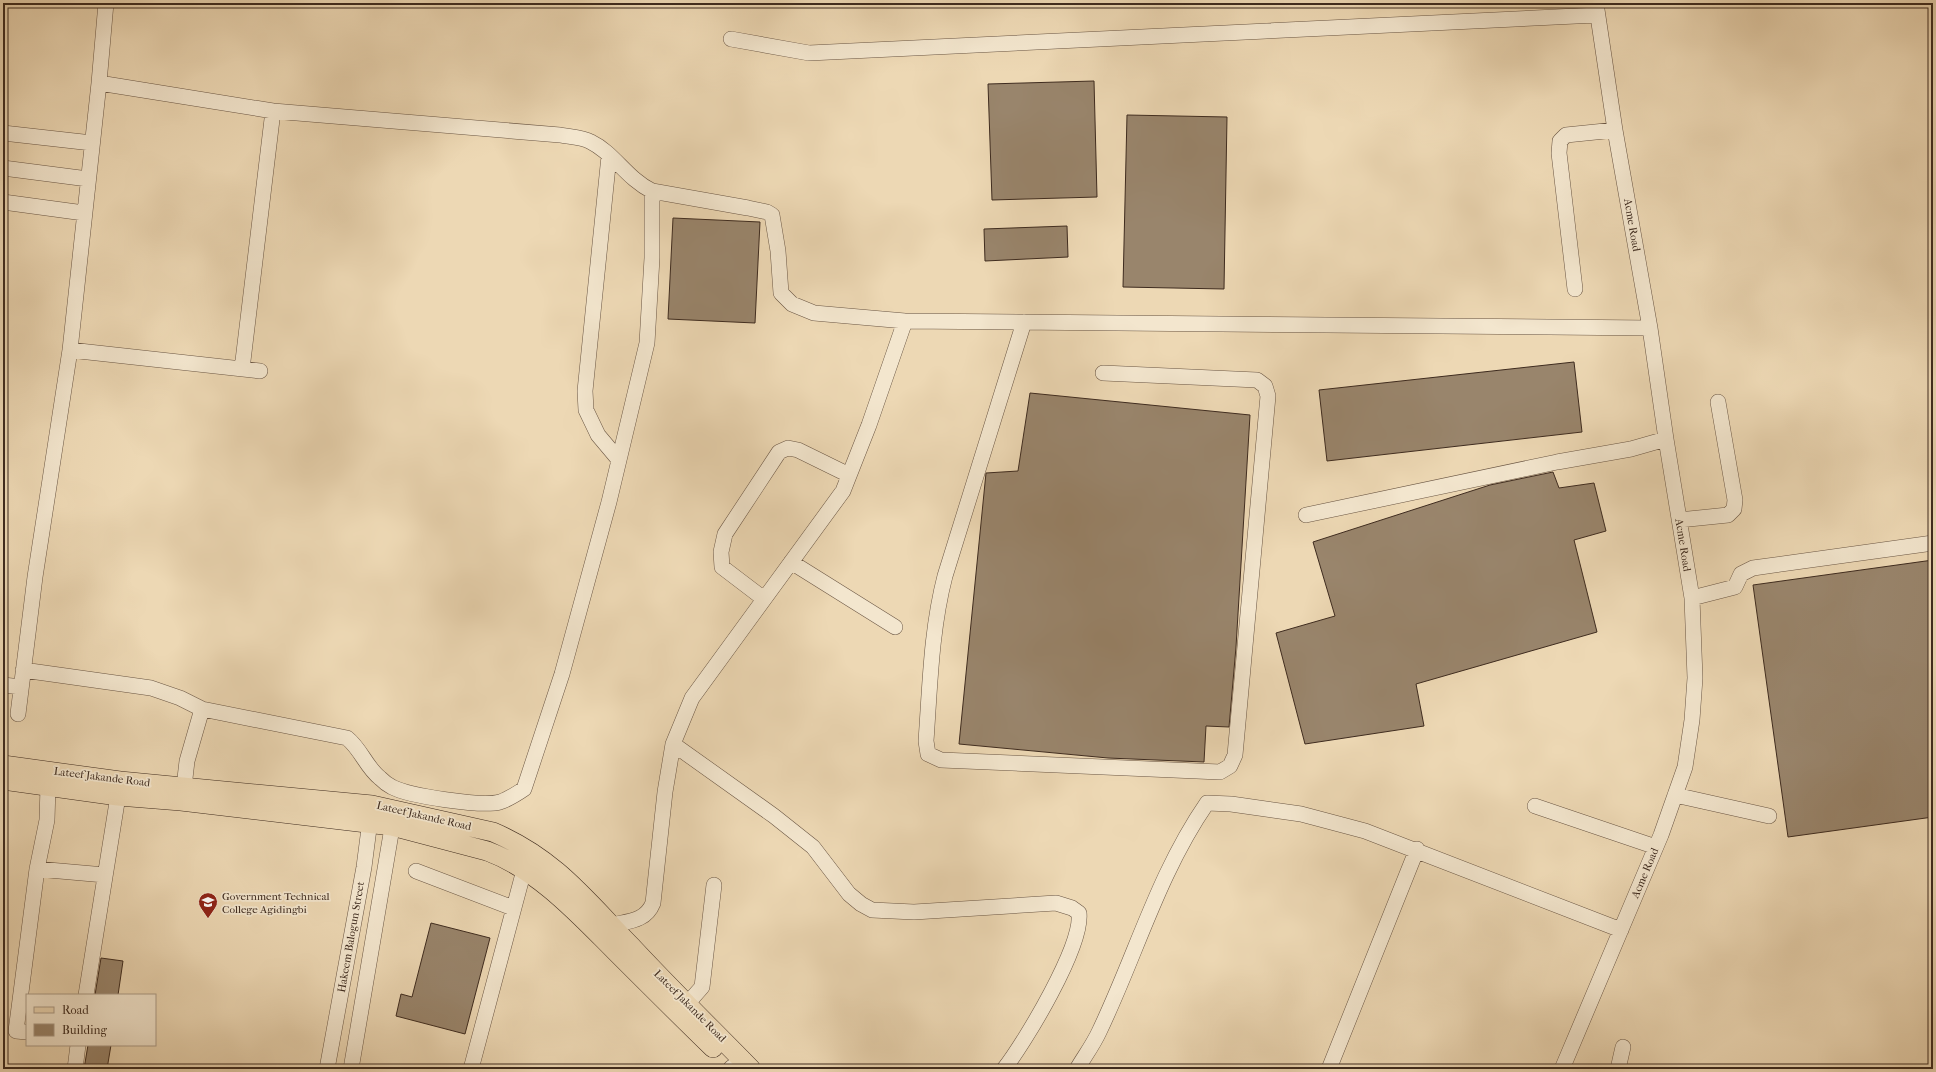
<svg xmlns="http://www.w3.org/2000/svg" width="1936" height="1072" font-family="'IM FELL French Canon',serif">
  <rect width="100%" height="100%" fill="#edd8b4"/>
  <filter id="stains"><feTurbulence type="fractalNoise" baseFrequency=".005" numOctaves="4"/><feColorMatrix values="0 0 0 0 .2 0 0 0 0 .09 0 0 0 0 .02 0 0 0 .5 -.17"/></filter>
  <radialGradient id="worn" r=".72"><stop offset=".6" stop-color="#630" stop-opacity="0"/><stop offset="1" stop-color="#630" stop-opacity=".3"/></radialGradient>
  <!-- building -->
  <path fill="#99856c" stroke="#3e2b1f" d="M1094,81l3,116 -105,3 -4,-116z
    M1127,115l100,2 -3,172 -101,-2z
    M673,218l87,4 -5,101 -87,-4z
    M1067,226l1,31 -83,4 -1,-32z
    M1574,362l8,70 -255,29 -8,-71z
    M1030,393l220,22 -14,232 -7,80 -23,-1 -2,36 -96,-4 -149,-14 27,-271 32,-2z
    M1553,472l6,16 35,-5 12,48 -32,9 23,92 -181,52 8,42 -119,18 -29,-111 59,-17 -22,-74 177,-57z
    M1933,560v257l-145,20 -35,-252z
    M431,923l59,15 -25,96 -69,-18 5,-22 11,3z
    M101,958l22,3 -5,34h-23z
    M88,1045h23l-4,24h-23z"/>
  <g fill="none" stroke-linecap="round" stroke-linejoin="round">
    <!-- minor casing -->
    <g stroke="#6a5644" stroke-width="16">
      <path id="minor" d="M731,39l78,14 788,-38
        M99,83l174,28 287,24c10,2 22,2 31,7 23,11 35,36 61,49l96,17 19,4 5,3 6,36 3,42 11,11 22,9 91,8 745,7
        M3,133l89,10
        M609,156l-24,235 1,19 12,25 21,25
        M3,168l85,11
        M3,202l81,11
        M1575,289l-16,-136 1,-12 6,-6 49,-5
        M1024,322l-79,254c-14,54 -15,110 -19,165l2,13 13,6 279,12 10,-6 5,-11 33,-359 -3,-10 -8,-6 -154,-7
        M70,350l190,21
        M242,369l31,-258
        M1306,515l251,-53 74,-13 35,-10
        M1679,520l49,-5 6,-6 1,-9 -17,-98
        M791,562l104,65
        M1692,598l43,-11 6,-13 12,-6 180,-25
        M764,599l-42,-32 -1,-15 4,-18 54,-82 9,-4 10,2 51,25
        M23,670l128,18 29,10 22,11 145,29c14,11 19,29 33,40 3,3 8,7 12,9 17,9 90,20 108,15 9,-3 16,-8 24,-13l38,-115 47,-172 38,-159 5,-85v-67
        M3,685l18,2
        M18,714l17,-137 35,-227 29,-267 7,-80
        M673,744l101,72 39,31 36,47 12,10 11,6 42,2 142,-9 16,5 7,5c4,33 -54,129 -75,156
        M184,787l3,-26 15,-52
        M1675,795l94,21
        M1535,806l121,41
        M37,869l68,6
        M416,871l97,37
        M612,925c17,-4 34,-4 41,-22l12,-111 8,-48 19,-46 151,-207 26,-66 36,-104
        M86,995l32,-199
        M687,1004l15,-17 12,-102
        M27,1032l-11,-1 21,-162 10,-49 1,-34
        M75,1069l3,-24
        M327,1069l37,-202 7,-54
        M351,1069l43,-253
        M471,1069l53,-199
        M730,1069l2,-2
        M1077,1069c7,-12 16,-24 22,-37 37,-77 59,-158 108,-229l24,1 70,10 64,17 256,99
        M1329,1069l88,-220
        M1562,1069l99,-234 24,-68 7,-47 3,-42 -3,-80 -26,-159 -16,-111 -35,-198 -19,-127
        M1618,1069l5,-22"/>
    </g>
    <!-- major casing -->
    <g stroke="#3e2b1f" stroke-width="20">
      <path id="major" d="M3,765l117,16 252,24 121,27c63,27 93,68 139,115 39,42 80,82 119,122
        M3,780l115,16 63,5 211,25 95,25c51,19 91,63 128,100 33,33 65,65 98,97"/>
    </g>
    <!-- minor -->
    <use href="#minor" stroke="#f3e6ce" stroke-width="15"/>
    <!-- major -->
    <use href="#major" stroke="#edd8b4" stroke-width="19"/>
  </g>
  <!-- icons -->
  <defs>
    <g id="school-pin" transform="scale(1)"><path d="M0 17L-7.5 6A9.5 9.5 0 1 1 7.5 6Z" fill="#8f2418" stroke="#f3e6ce"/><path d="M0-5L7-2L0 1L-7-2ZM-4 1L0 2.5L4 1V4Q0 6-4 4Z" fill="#fff"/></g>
  </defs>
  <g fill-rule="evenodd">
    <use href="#school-pin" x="208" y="902"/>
  </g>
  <g text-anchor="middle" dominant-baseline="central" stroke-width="3.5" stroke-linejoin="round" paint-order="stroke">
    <!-- street labels -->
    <g font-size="11" fill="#3e2b1f" stroke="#f3e6ce">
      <text transform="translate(1632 225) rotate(80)">Acme Road</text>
      <text transform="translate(1683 545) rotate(81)">Acme Road</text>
      <text transform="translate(102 777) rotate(7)">Lateef Jakande Road</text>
      <text transform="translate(424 816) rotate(13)">Lateef Jakande Road</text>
      <text transform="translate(1645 873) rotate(-67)">Acme Road</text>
      <text transform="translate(351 937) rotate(-80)">Hakeem Balogun Street</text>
      <text transform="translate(690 1006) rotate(45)">Lateef Jakande Road</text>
    </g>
    <!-- poi labels -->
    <g font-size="11" fill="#3e2b1f" stroke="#f3e6ce" text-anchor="start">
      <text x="222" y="896">Government Technical<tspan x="222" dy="13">College Agidingbi</tspan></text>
    </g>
  </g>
  <!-- margin -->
  <rect width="1936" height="1072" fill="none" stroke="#edd8b4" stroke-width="16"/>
  <rect x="4" y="4" width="1928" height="1064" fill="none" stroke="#3e2b1f" stroke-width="2"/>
  <rect x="8" y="8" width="1920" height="1056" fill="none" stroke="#3e2b1f"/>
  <!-- legend -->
  <rect x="26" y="994" width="130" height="52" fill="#f3e6ce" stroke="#ab9b88"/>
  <rect x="34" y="1007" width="20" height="6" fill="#edd8b4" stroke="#ab9b88"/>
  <text x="62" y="1014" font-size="12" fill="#3e2b1f">Road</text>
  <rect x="34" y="1024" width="20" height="12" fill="#99856c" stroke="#ab9b88"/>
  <text x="62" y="1034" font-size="12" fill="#3e2b1f">Building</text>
  <rect width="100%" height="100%" filter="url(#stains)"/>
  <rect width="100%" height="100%" fill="url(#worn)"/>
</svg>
